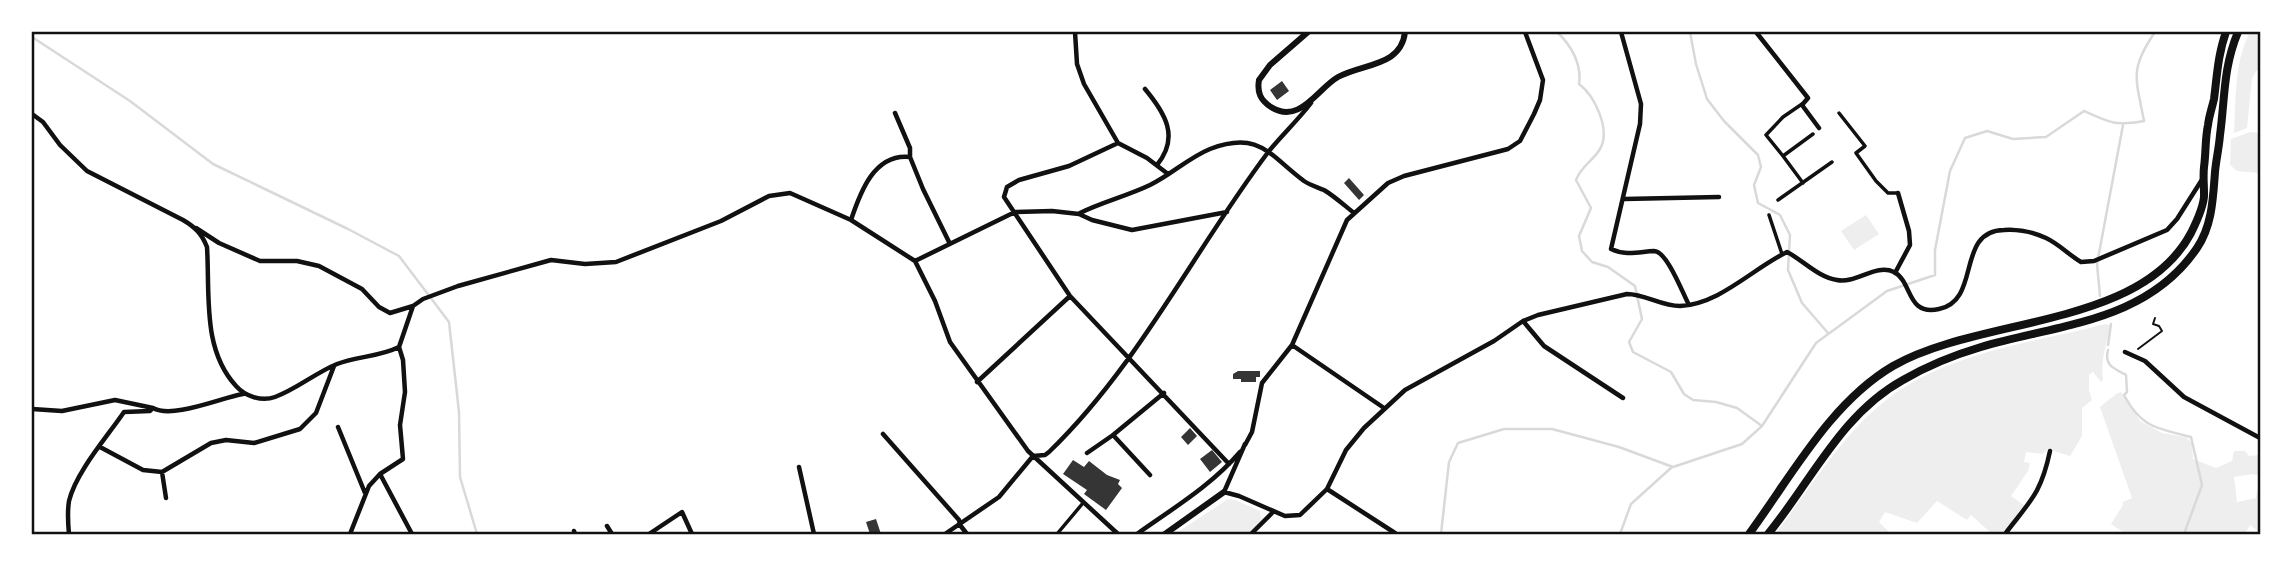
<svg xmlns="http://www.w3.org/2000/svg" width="2292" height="566" font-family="Rubik,sans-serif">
  <rect width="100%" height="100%" fill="#fff"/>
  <!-- green -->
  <path fill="#eee" d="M2250,32h10l-2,32 2,9 -3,-3 -5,8 -5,50 -13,5c2,-33 0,-71 16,-101z
    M2250,132l10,1v40l-23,-2 -7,-6 1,-26z
    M1866,215l13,19 -25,16 -13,-19z
    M2105,324l5,1c-3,19 -10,36 -7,55l-2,2 -8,-10 -4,3v15l3,10 -10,8v28l-12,20 -22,-7 -5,5 -17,-2 -2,10 6,1 -2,8 -17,25 14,10 -24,28h-9l-21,-19 -4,5 -30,-19 -20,22 -32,-11 -6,10 12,12h-116c37,-48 71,-107 122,-142 60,-41 139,-50 208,-68z
    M2121,392l19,29 22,12 24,4 6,6 1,16 23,9 16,-7 2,-10h11l4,5 11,-1v21l-7,-2 -19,3 3,25 19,-4 1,-7 3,-2v44l-10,-8 -5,9h-119l-15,-10 12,-19v-3l9,-4 -32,-91 16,-13z
    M1228,499l7,1 25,11 1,12 -12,11h-74z"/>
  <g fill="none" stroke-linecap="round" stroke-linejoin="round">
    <!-- stream -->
    <path stroke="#d9d9d9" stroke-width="2.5" d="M1557,32c14,13 25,32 22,52 16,12 32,46 21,65 -7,12 -19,17 -24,31l15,28 -12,28 3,15 10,11 16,5 27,19 7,33 -13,23 4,10 38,20 13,22 9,6 23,2 21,6 25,18
      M1690,32l6,32 11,35 17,22 34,34 3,12 -7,18 4,18 22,12 10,20 -2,35 14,33 26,30
      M32,37l98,64 83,63 135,65 51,27 50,66 10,90 1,65 17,57
      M2100,296l-3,-32 26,-139
      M2108,345l3,-21
      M2108,350c-4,15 5,18 18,25l1,17 -3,3c18,34 34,33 67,42l11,48 -18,49
      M1441,534l8,-72 9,-19 46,-14h48l67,18 54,20 69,-23 20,-18 54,-83 71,-52 48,-16v-25l15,-79 15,-33 22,-7 26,8 33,-2 38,-26c26,12 32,15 60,10 -8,-43 -15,-51 11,-89
      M1620,534l11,-30 41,-37"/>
  </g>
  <!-- building -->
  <path fill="#353535" d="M1282,81l7,10 -12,9 -7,-10z
    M1349,178l15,17 -5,5 -15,-17z
    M1238,371h22v6h-4v5h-15v-3h-8v-5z
    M1190,428l7,8 -9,9 -7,-8z
    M1212,450l10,12 -12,10 -10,-13z
    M1073,460l11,7 5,-6 18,14 13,5 -2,4 4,4 -16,22 -22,-16 3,-4 -24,-16z
    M876,519l5,15h-11l-4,-12z"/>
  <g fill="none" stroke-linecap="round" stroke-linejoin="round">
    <!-- path -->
    <path stroke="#111" stroke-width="2" d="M2138,349l24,-18 -3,-5 -6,-2 2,-6"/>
    <!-- pedestrian -->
    <path stroke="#111" stroke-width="3.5" d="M1839,113l26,33 -9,7 20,28 12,12h10
      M1783,156l-17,-21 17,-18 19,-13
      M1803,183l-20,-27 30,-22
      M1778,200l54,-38
      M1769,215l13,39
      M1057,534l26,-31"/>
    <!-- minor -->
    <path stroke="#111" stroke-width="4.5" d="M1075,32l2,32 7,20 34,59 -49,23 -50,14 -12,7 -3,10 66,99 159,168
      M1621,32l20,72 -1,20 -29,125c15,7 27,3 43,2 13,0 29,43 35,54
      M1756,32l52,66 -6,7 17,23
      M1145,89c20,24 35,48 12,76
      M895,113l15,35v9l13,32 27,55
      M32,114l11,8 17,23 27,26 96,49c12,7 19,14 24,27 3,48 -5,102 29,139 9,10 25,16 39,11 22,-8 40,-24 62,-33 21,-8 42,-7 62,-17l14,-41
      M1118,143l29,15 21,16
      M1624,199l95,-2
      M1080,213c22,-11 47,-17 70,-28 21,-10 38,-27 60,-36 50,-19 60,7 94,32 6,4 13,6 20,9 10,6 20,15 30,23
      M851,220c9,-27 23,-67 59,-63
      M196,228l23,15 41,18h37l22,5 43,23 17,18 11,6 23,-7 10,-7 35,-13 93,-26 34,4 31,-2 105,-41 48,-25 21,-3 61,27 64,41 20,40 15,41 78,109 90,83
      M915,261l100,-49 37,-1 27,3 13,6 40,10 95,-18
      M1895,273l15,-28 -1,-14 -11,-38
      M1523,321l21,25 79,52
      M1292,345l92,63
      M2125,352l20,9 39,36 76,41
      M977,382l93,-86
      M32,409l30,2 53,-11 38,8
      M338,427l27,66
      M883,434l76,86 1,5 7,9
      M1113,435l37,40
      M1245,444l-21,48 15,4 46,20 15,-1 27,-26 19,-39 18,-22 41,-38 89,-49 29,-20 15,-6 89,-21c18,0 34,12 53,12 40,-2 72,-37 107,-54 17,9 31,25 50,28 19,4 39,-17 57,-8 19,10 12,44 45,37 43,-9 16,-78 65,-79 14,-1 29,2 42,8 13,6 23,17 35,24l13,-1 73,-31 10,-11 26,-41
      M1245,445l7,-13 10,-49 30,-38 55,-125 41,-37 16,-7 104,-27 12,-8 14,-27 6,-14 3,-20 -18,-48
      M100,447l43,23 19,2 49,-29 15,-3 28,3 46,-14 16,-16 18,-47
      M1087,453l26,-18 51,-42
      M799,467l15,67
      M162,472l4,26
      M380,474l32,60
      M1327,489l68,44
      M607,526l5,8
      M574,531l1,3
      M69,534c-1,-11 -2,-21 0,-33 7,-29 38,-64 55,-89l26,-1 3,-3c20,11 67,-10 90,-14
      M350,534l19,-48 11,-12 23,-15 -3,-34 5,-33 -2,-32 -4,-13
      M649,534l33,-22 10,22
      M945,534l54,-37 34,-41 12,-1 4,-3c90,-87 145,-202 220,-301 14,-17 29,-31 42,-48
      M1137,534c35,-25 75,-49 103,-82
      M1251,534l22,-22
      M2005,534c25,-33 36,-40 45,-83"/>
    <!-- tertiary -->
    <path stroke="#111" stroke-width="6" d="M1165,534l59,-42"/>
    <!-- secondary -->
    <path stroke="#111" stroke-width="6" d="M1308,32l-38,33 -11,15c-2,12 1,20 12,27 29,18 46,-18 67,-30 25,-14 63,-10 67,-45"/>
    <!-- trunk -->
    <path stroke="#111" stroke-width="8" d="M1749,534c42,-57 81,-131 144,-168 87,-50 247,-37 298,-133 5,-10 14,-28 13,-40 0,-9 -1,-17 0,-26 2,-14 1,-28 4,-42 1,-9 4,-17 6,-26 3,-23 4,-45 12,-67
      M1768,534c43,-52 73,-120 135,-154 24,-14 51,-25 78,-33 78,-23 166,-25 216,-99 15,-22 16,-49 18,-76 1,-12 4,-24 5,-37 5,-37 3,-67 18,-103"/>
  </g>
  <!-- border -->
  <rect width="2292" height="566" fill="none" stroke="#ffffff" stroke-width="66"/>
  <rect x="33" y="33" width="2226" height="500" fill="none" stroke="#111" stroke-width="2.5"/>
</svg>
